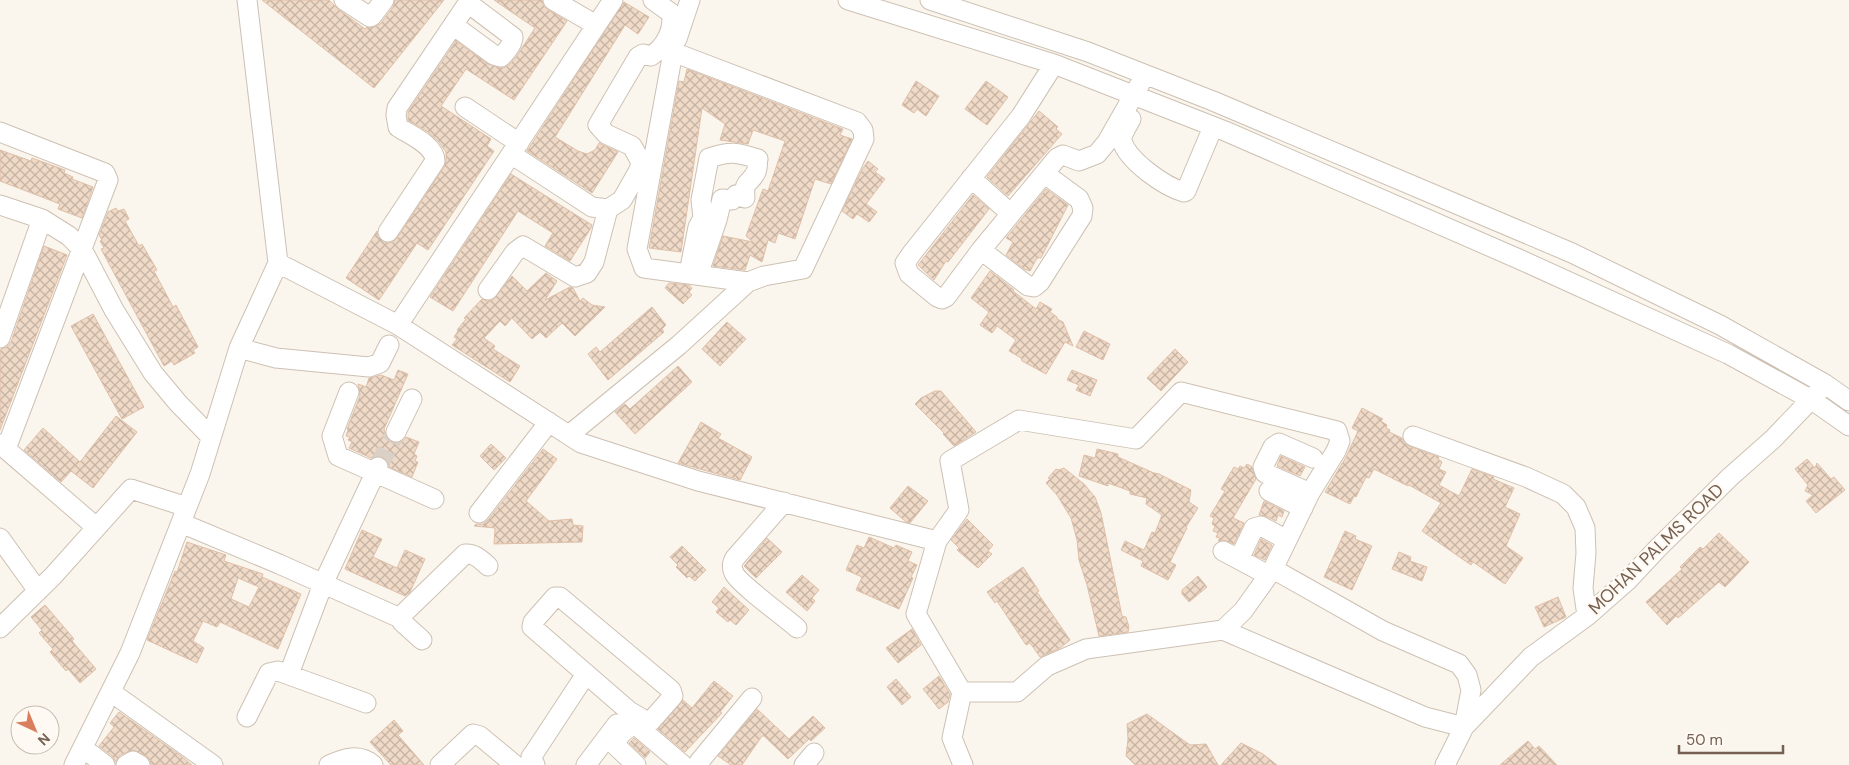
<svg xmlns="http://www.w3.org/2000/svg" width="1849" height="765" font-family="'DM Sans',sans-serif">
  <defs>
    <pattern id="building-cross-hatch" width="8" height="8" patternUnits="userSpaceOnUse" patternTransform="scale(1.25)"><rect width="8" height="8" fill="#efd9c7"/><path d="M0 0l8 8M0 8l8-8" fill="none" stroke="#c6b3a4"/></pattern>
  </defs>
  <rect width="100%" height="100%" fill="#fbf6ed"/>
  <!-- building -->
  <path fill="url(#building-cross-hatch)" stroke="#e0c0a8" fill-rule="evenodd" d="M262,0h67l9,9 27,20 2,-2h8l6,-4 12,-16 2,-7h49l-70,88z
    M494,0h48l1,5 4,4 20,12 -53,79 -48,-31 -25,37 50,33 -4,7 7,5 -66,99 -11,-7 -38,57 -33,-22 31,-47 1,6 9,6 6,-1 4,-4 47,-71 2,-7v-8l-7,-10 -11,-10 -20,-12v-8l48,-71 32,23 15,4 6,-3 7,-8 19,-29z
    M624,2l25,15 -11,17 -13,-9 -70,112 23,14 9,3 8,-4 4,-7 19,9 -26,41 -65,-42z
    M687,69l156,60 -3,6 12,4 -21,45 -16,-5 -20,60 -17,-6 -3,10 -7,-3 -6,22 -12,-7 -5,15 -32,-4 10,-30 30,6 -7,-6 17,-47 5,2 17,-50 -32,-11 -5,14 -28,-4 5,-16 -23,-16 -21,144 -32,-4 30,-167 5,1z
    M916,81l23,15 -13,20 -9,-7 -3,4 -12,-8z
    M986,81l22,16 -21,28 -22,-16z
    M1039,111l19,16 -2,2 6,5 -54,62 -21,-19z
    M0,150l31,11 1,-3 33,12 -1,3 9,4 -1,2 21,8 -11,31 -24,-9 2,-5 -60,-23z
    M868,161l10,8 -3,3 10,7 -19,25 11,8 -8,10 -12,-8 -4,5 -11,-8 21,-43z
    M511,174l81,51 -1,3 -21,33 -25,-15 8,-13 -35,-22 -65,100 -23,-14z
    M1046,189l22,16 -27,53h-4l-7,13 -6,-2 -18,-14 7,-13 -7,-4z
    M973,195l16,14 -41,53 -2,-1 -12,19 -16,-15z
    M116,208l2,3 6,-2 5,10 -4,2 14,25 3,-2 15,26 -3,1 19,36 3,-2 22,42 -5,3 2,3 -21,12 -2,-4 -8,5 -63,-117 3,-1 -4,-7 2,-1 -3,-5 9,-23z
    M44,246l23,9 -67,175v-78l1,-3 6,-2 4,-5z
    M990,271l24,19 -1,1 23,18 4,-7 12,7 -2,3 7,5v2l6,3 10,24 -8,-4 -19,32 -24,-13 -1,-3 -12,-7 7,-11 -19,-14 -5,7 -12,-8 9,-13 -18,-14z
    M546,273l11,8 -12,19 25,-13 3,1 7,13 3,-3 9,7 13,2 -30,29 -13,-13 -16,15 -6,-6 -8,7 -20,-21 -7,8 -5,-5 -16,17 11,8 -2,3 27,17 -10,16 -58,-37 5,-6 -3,-2 4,-6 -1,-1 9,-11 -2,-1 18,-19 5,2 6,-1 19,-24 15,15z
    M669,283l20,2 3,3 -3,4 3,3 -9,9 -18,-16z
    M652,307l14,18 -4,4 2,3 -56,48 -20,-26 8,-7 4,5z
    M93,314l51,93 -22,12 -51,-93z
    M727,322l19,17 -26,27 -18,-17z
    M1084,331l26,13 -7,16 -27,-13z
    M1175,349l13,13 -27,29 -14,-13z
    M678,366l14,16 -57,52 -20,-22 10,-8 5,5z
    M398,370l10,4 -24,55 2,9 6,4h10l4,-5 13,5 -5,12 3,2 -2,5 3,1 -6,15 -23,-10 -2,-6 -5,-4 -5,-1 -6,2 -22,-10 3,-6 -4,-2 2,-3 -4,-1 2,-6 -1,-1 13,-33 -2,-12 8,3 3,-9 12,-3 13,5z
    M1072,370l25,10 -7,16 -14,-6 3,-5 -12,-5z
    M935,391h6l35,41 -22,14 -11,-12 1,-1 -29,-29 6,-6z
    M1362,408l21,11 -2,2 6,4 -1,3 4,2 -1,2 13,6 2,5 5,3 30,11 -1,2 4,3 -3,7 7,3 -7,13 20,11 13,-27 22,8 -1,2 21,9 -9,19 15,7 -14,32 17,12 -18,26 -32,-22 -2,3 -49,-34 19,-28 -32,-18 -1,1 -34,-17 -5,9 -3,-1 -10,20 -2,-1 -4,8 -25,-12 21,-35 12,-26 -6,-3z
    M116,416l21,16 -44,56 -22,-17 -10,11 -37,-32 19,-22 37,34z
    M701,422l20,12 -3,4 34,19 -12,23 -62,-17z
    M491,444l15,14 -12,12 -14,-14z
    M543,449l14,10 -31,42 23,20 23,-2 1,6 10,1 -1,16 -88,2 1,-16 -21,-2 2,-2h7l5,-4z
    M1097,449l21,5v3l36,16 5,1 32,16 -2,12 9,6 -12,19 1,1 -17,34 6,3 -8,15 -27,-14 2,-5 -22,-11 4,-9 19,9 8,-18 3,1 7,-18 -16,-11 1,-6 -17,-4v-3l-22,-8v3l-29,-10 5,-21 11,3z
    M1281,456l24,11 -5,9 -23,-10z
    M1807,459l8,9 2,-5 14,16 3,-2 11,13 -29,23 -10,-12 7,-6 -8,-4 3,-6 -13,-16z
    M1247,464l5,3 4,12 -23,39 11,5 -10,21 -11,-4 -5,1 2,-3 -4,-1 2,-4 -5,-2 2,-5 -3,-2 2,-6 -4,-2 15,-25 -4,-2 13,-22 4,2 2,-3 4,2z
    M1064,468l20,16 11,13 6,16 21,103 4,1 3,10 -1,5 -29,4 -12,-51 -8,-25 -2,-20 -6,-22 -14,-23 -11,-12 4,-4 -2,-1 8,-9 3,1z
    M908,486l20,15 -18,22 -4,-1 -16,-14z
    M1264,501l20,10 -2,6 -4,-2 -2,6 -10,-5 -7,-1z
    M967,519l26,26 -5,6 4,3 -14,14 -21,-18 2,-2 -8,-8z
    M362,530l20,9 -9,18 24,11 8,-18 20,9 -15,33 -5,4 -60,-27z
    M1345,531l11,5 -1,3 17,7 -20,44 -28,-13z
    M1719,533l30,29 -24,25 -6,-5 -41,36 -2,-2 -9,9 -21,-23 36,-33 -2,-2 20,-20 3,2z
    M869,537l25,11 2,-3 16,7 -4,9 9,4 -6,12 2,1 -14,31 -43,-19 6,-13 -16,-7 11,-25 7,3z
    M767,538l15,14 -26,26 -12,-12z
    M1261,539l11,6 -7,15 -11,-5z
    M187,542l39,13 -2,6 39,13 -1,3 39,17 -23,55 -58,-27 -3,5 -14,-6 -10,20 11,7 -7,15 -50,-23 28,-69 2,1zM238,578l21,9 -10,20 -18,-8z
    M682,546l24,24 -11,11 -6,-5 -2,2 -11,-11 2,-2 -8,-8z
    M1399,552l12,5 -1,4 17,6 -5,14 -30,-12z
    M1023,567l16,24 -2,1 33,48 -10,8 -20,9 -10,-14 -4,2 -29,-44 -2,2 -8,-11z
    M802,575l17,15 -7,8 3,3 -8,10 -21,-19z
    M1198,576l9,11 -18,15 -7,-8v-4z
    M724,587l25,23 -13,15 -6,-5 -2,2 -12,-10 3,-4 -7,-6z
    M1558,597l8,20 -22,10 -9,-20z
    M45,605l24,28 5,6 -2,2 24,28 -16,14 -12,-14 -2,2 -16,-19 3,-3 -14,-16 3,-3 -11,-13z
    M912,629l9,16 -23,18 -12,-15z
    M939,676l11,18 -2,8 -9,7 -16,-20z
    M896,679l15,18 -9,8 -15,-18z
    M714,681l19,15 -13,16 2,1 -37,39 -27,-23 25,-29 9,8z
    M757,709l32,30 24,-23 12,12 -14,13 -2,-2 -21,20 -24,-23h-2l-20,29h-11l-13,-9z
    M119,712l62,44 11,9h-41l-1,-5 -4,-4 -13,-6 -13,5 -4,7 -4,-6 -13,-10 15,-19 -4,-4z
    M1147,714l43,31 16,-1 12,21h-83l-9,-9 2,-17 -1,-15z
    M394,720l9,11 -5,4 26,30h-33l-21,-23z
    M634,738l16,14 -5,6 -16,-15z
    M1528,741l7,8 4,-3 18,19h-57z
    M1241,743l22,11 14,11h-56z"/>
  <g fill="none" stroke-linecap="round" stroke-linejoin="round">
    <!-- minor-tunnel -->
    <path stroke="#dad0c6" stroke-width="19" stroke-dasharray="19 9" stroke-linecap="butt" d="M378,467l18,-35"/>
    <!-- minor casing -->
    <g stroke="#cdc0b3" stroke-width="21">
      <path id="minor" d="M344,0l26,17 2,-1 12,-16
        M553,0l43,25
        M848,0l206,64 171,67 296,129 207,94 84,46 37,26
        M930,0l158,52 125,49 359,152 148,72 105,59 24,17
        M453,25l41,30 7,2c5,-5 12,-13 12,-20l-45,-34
        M677,39l13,-39
        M1054,64l-33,52 -109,137 -7,10 4,11 28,23 5,2 4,-2 35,-47 76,-92 6,-3 16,6 18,-7 10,-12 33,-58
        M465,107l54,36
        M1131,119c-3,6 -10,16 -9,22 6,20 43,46 62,51l2,-1 27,-64
        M0,132l105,41 3,7 -102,269
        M511,154l81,53 16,2 14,-9 17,-30 2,-8 -9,-16 -26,-12 -8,-9 40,-68 5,-3 8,2c14,-9 24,-27 20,-43l-18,-13
        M971,178l40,36
        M0,205l42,14 27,17 13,13 32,61 39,63 25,30 33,34
        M388,232l47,-71c0,-16 -25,-26 -37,-34l-2,-12 1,-7 73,-108
        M981,250l47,36 6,1 6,-5 42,-66 1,-8 -4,-9 -34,-25
        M278,263l120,62 183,118 117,38 239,60 -21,73 46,78 -10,46 11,27
        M689,273l9,-46 5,-9 -2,-18 8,-42c21,-7 28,-6 49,1 -1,3 0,9 -2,13 -5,12 -13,7 -11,26l-9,-3 -4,5 -10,-1 -5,21 -19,55
        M488,290l27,-38 8,-6 52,31 12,-4 7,-11 14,-53
        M398,325l215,-325
        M0,338l42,-119
        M239,348l37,10 93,9 11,-4 9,-18
        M349,392l-17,44 6,20 96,43
        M396,432l16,-33
        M569,435l110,-90 69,-63 -104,-14 -7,-19 36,-197 184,70 6,8 1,9 -61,130 -39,7 -16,6
        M1413,436l113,41 37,17 13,13 9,21 1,25 -3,35 4,28
        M0,444l96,83
        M1269,491l34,17
        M1310,493l-45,-20 -2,-6 10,-20 6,-4 34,15
        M784,502l-49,56c-3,5 -4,9 -1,15 4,10 52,45 63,55
        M479,513l70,-91
        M181,523l98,41 121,54
        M0,538l38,53
        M937,541l22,-31 -9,-49 69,-41 117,19 45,-47 156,39 3,10 -4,10 -26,42 -37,76 -30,42 -20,19
        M1223,551l45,24
        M1239,559l15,-31 7,-2 26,14
        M555,597h5l111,93 2,6 -22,25h-5l-17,-10 -97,-84 1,-5z
        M0,628l53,-52 78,-87 56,18
        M422,640l-20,-18 -2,-4 4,-5 61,-59c10,-1 16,6 23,12
        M289,674l34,-90 55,-117
        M111,692l102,73
        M962,692h55l30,-26 39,-17 137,-19 202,87 39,10 7,-37 -4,-15 -8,-11 -76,-33 -110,-62
        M247,717l22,-44 9,-2 88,32
        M91,754l14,11
        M699,762l53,-64
        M74,765l56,-112 70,-179 39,-126 39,-85 -31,-263
        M126,765l7,-4 7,4
        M329,765c15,-7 31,-12 44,0
        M440,765l33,-31 7,2 35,29
        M535,765l-4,-8 3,-4 52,-79
        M586,765l31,-41
        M636,765l-21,-20c3,-9 10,-16 19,-20l3,1 46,39
        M804,765l10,-12
        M1445,765l19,-38 67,-70 56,-41 41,-36 29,-31 73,-72 44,-39 44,-46"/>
    </g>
    <!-- minor -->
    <use href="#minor" stroke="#fff" stroke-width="19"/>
  </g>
  <g text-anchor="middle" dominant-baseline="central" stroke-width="4.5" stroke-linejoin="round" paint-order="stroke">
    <!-- street labels -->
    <g font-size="18" fill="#766051" stroke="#fefaf3">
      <text transform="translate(1656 549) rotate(-44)">MOHAN PALMS ROAD</text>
    </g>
  </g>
  <!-- north arrow -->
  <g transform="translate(35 730) rotate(136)"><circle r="24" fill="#fefaf3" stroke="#c8bcb2"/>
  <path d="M0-4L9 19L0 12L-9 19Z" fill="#da7f5e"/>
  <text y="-8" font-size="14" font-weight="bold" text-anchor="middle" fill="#766051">N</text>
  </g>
  <!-- scale -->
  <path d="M1679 745v8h104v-8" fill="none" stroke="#766051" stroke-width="2.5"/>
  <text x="1686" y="745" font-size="15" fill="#766051" stroke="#fefaf3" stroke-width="4" paint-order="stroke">50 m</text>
</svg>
